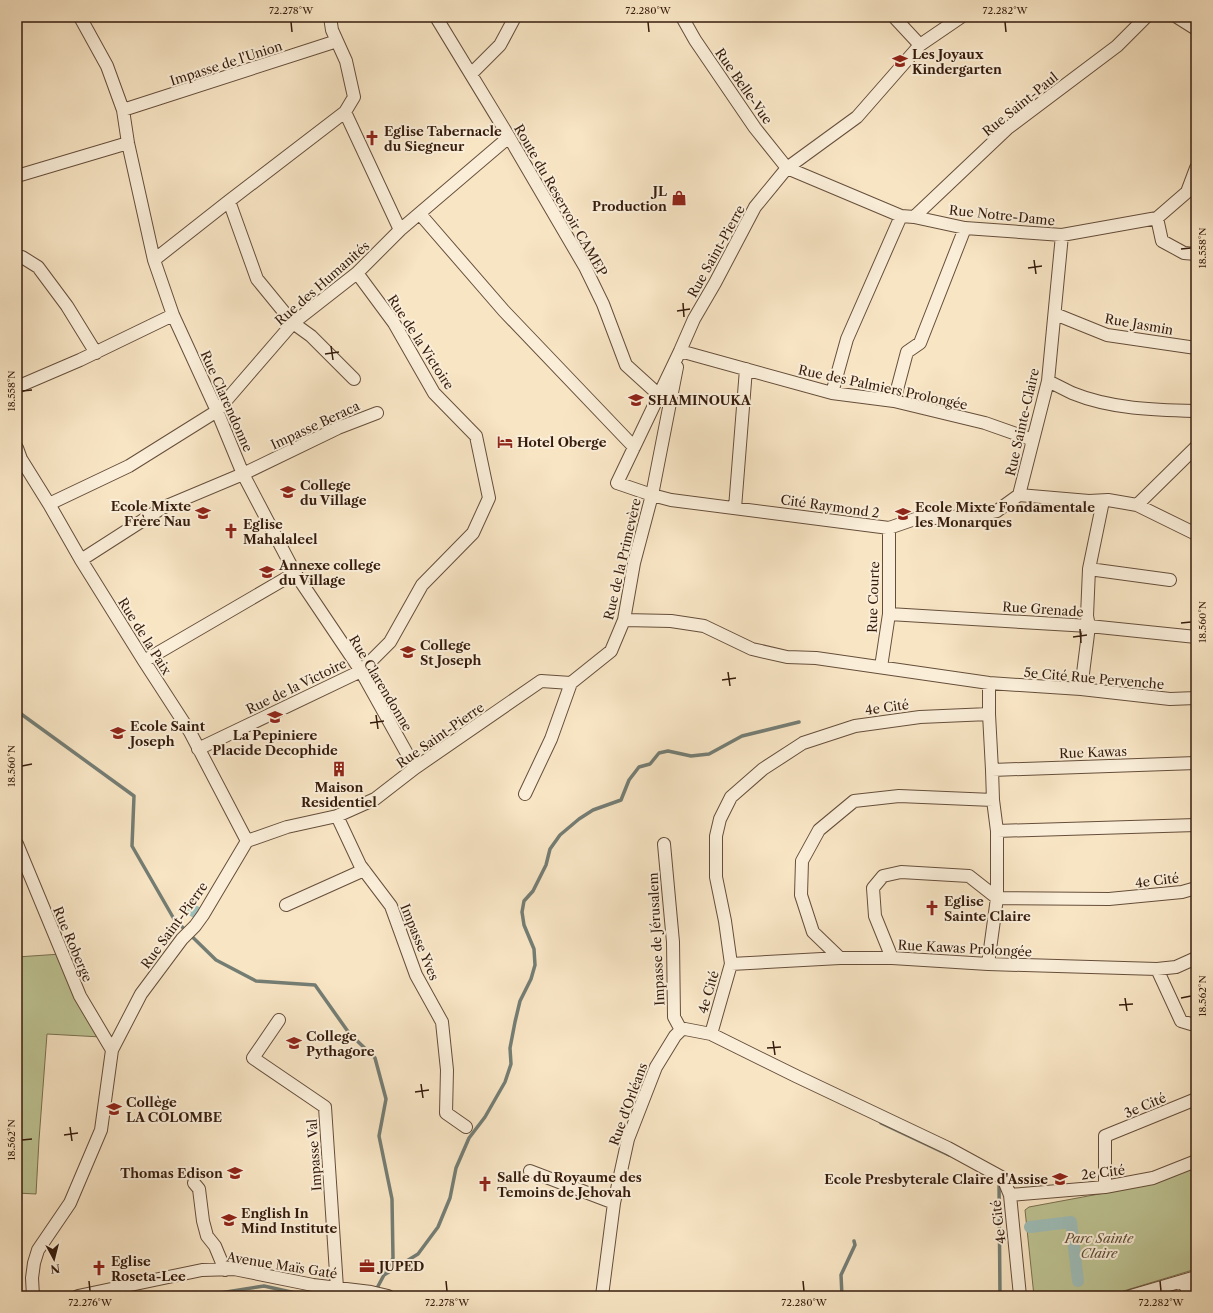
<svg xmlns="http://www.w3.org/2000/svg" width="1213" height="1313" font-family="'Libre Caslon Text',serif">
  <rect width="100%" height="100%" fill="#f8e5c4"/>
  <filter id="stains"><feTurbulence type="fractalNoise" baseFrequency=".005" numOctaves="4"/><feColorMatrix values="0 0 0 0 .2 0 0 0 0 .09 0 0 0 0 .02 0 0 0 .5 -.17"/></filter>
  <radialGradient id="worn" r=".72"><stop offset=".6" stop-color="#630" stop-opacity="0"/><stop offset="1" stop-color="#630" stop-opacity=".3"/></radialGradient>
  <!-- green -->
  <path fill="#bec494" stroke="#7a7050" d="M61,954l40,83 -54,-3 -8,106 -3,54 -19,-1v-236z
    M1196,1166v103l-89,27h-73l-9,-86 4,-3 124,-23z"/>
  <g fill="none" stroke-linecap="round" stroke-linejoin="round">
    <!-- stream -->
    <path stroke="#747d74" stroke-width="3.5" d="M17,711l117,85 -2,50 42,73 42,41 40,21 59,4 34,48 26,25 11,41 -7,37 13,63 1,59 -17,32
      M881,1123l68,32
      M999,1181l1,115
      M384,1275l34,-21 20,-27 12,-29 6,-30 13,-30 16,-21 20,-35 6,-18 -1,-16 5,-26 5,-21 11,-22 4,-14 -1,-16 -10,-24 -2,-13 2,-11 9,-10 13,-26 4,-16 10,-14 19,-16 14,-9 28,-10 8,-20 10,-13 11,-3 9,-11 9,-2 23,5 18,-2 33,-18 57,-14
      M201,1296l63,-10 45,10
      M842,1296l-1,-21 14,-30 -1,-4"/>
    <!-- canal -->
    <path stroke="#9ebeb9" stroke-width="12" d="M189,908l10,6
      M1030,1227l41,-5 7,59"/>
    <!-- minor casing -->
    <g stroke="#664e3b" stroke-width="14">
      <path id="minor" d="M80,17l27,49 16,44 5,33 26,117 19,55 44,96 26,63 52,99 66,98 54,97
        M436,17l73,120 76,130 18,37 23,61 33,30
        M682,17l13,23 60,88 32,40 114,48 13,1 51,11 97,7 95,-17 30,-26 9,-24
        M894,17l26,28
        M961,17l-41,28 -63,72 -70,51 -32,39 -40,76 -21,36 -14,32 -63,132 35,12 19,5 218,28 26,-9 55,-3 27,-5 22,-16 70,6 19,-1 29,5 59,29
        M1177,17l19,12
        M471,74l29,-29 15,-28
        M123,110l214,-69
        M345,112l55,118
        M17,176l111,-33
        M229,201l28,78 36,44 18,13 43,43
        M420,214l84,97 130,136
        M914,217l94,-89 109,-82 29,-29
        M1157,218l5,23 22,12 12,1
        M17,260l5,-3 16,10 29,39 29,47
        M154,260l75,-59 116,-89 9,-15 -8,-36 -14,-31 -2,-13
        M1055,314l52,21 89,13
        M680,351l152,42 62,8 91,22 48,17
        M1048,381c8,4 16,8 24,12 39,16 83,17 124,18
        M17,387l63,-27 93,-45
        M832,393l15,-54 54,-123
        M894,401l13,-49 13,-9 45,-115
        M17,448l4,11 28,45 32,56 63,101 46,71 57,109
        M1019,495l29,-114 14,-146
        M49,504l80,-38 88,-55 76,-88 64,-50 43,-43 109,-93
        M1137,505l59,-58
        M735,508l11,-139
        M81,560l81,-52 81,-34 95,-46 39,-15
        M1089,569l81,11
        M889,614l200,12 107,11
        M624,620l47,1 33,5 48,23 35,8 29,1 173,25 92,6 89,10 26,-1
        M144,661l151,-88
        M881,667l8,-53v-86
        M1081,689l8,-63 -2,-10 2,-47 14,-68
        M198,749l163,-78 29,-29 32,-57 51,-52 16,-35 -13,-62 -42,-43 -40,-70 -37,-50
        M992,770l204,-7
        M525,794l26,-55 20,-56 40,-32 13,-31 10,-57 18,-68 25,-128
        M337,816l23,49 31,41 25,69 26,47 5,48 -1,43 20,14
        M997,831l199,-6
        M17,844l63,152 32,54
        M664,844l9,98 1,75 7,13
        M286,905l78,-35
        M840,958l-27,-26 -12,-37 1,-34 17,-31 35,-29 45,-5 94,4
        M892,958l-17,-42 -2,-28 10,-12 18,-4 68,4 28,22 112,1 73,-7 14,-4
        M731,964l109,-6h52l96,6 169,5 19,-2 20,-9
        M988,964l9,-66v-67l-4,-31 -1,-30 -3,-56v-31
        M1157,969l24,52 10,3h5
        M279,1020l-26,38 72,49 12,181
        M711,1034l20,-70 -6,-43 -9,-44v-41l4,-17 11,-22 32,-28 40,-26 52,-17 65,-9 69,-3
        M530,1171l84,32
        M194,1183l5,6 4,32 4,15 8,10 10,24
        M1105,1187v-51l91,-37
        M1010,1195l95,-8 48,-9 43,-17
        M1183,1281l7,15
        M33,1296l-1,-18 2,-15 4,-13 32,-47 31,-73 11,-80 29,-56 41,-55 13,-13 8,-11 44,-74 40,-14 50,-11 38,-17 40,-31 126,-87 30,2
        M78,1296l124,-26 32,-1 79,16 58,7 17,4
        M602,1296l12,-93 14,-64 28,-72 19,-31 6,-6 4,-1 26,5 85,42 152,72 55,30 7,17 10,101
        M1131,1296l65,-19"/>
    </g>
    <!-- minor -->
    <use href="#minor" stroke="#faeed9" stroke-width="12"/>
  </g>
  <!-- ticks -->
  <path fill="none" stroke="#361c0d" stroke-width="1.5" d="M291,22l1,10M648,22l1,10M1005,22l1,10M1181,249l10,-1M1034,260l2,14M1028,268l14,-2M683,303l1,14M677,311l13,-2M331,346l2,14M325,354l14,-2M22,391l10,-1M1181,623l10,-1M1080,629l1,14M1073,637l14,-2M728,672l2,14M722,680l14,-2M376,715l2,14M370,723l14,-2M22,766l10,-2M1125,998l2,13M1181,998l10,-2M1119,1005l14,-1M773,1041l2,14M767,1048l14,-1M421,1084l2,14M415,1092l14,-2M70,1127l2,14M64,1135l14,-2M22,1140l10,-1M89,1281l1,10M446,1281l1,10M803,1281l1,10M1160,1281l1,10"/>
  <!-- icons -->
  <defs>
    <g id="school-bare" transform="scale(1.2)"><path d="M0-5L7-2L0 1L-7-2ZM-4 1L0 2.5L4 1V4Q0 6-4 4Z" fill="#8f2418" stroke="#faeed9" stroke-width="2.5" paint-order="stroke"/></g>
    <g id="church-bare" transform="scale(1.2)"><path d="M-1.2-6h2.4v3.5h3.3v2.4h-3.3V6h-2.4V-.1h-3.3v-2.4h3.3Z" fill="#8f2418" stroke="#faeed9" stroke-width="2.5" paint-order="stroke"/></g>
    <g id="shop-bare" transform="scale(1.2)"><path d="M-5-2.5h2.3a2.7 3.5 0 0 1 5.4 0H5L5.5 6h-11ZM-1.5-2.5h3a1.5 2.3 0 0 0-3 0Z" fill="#8f2418" stroke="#faeed9" stroke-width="2.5" paint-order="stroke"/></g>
    <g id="hotel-bare" transform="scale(1.2)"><path d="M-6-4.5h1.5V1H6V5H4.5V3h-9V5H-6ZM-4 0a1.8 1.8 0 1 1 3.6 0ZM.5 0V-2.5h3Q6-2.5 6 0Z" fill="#8f2418" stroke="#faeed9" stroke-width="2.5" paint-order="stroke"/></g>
    <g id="university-bare" transform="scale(1.2)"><path d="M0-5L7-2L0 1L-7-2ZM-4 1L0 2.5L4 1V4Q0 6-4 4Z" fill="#8f2418" stroke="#faeed9" stroke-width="2.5" paint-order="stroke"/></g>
    <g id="building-bare" transform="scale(1.2)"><path d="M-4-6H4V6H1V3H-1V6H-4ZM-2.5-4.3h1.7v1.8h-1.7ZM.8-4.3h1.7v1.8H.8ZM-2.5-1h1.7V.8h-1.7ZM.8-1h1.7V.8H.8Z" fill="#8f2418" stroke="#faeed9" stroke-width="2.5" paint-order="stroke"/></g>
    <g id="office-bare" transform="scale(1.2)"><path d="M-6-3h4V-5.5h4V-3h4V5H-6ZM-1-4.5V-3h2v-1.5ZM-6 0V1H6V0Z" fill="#8f2418" stroke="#faeed9" stroke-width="2.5" paint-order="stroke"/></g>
  </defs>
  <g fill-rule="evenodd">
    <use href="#school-bare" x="900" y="61"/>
    <use href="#church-bare" x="372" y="138"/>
    <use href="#shop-bare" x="679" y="198"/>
    <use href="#school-bare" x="636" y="400"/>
    <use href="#hotel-bare" x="505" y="442"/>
    <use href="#university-bare" x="288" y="492"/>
    <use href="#school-bare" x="203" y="513"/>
    <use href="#school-bare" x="903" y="514"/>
    <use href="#church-bare" x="231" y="531"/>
    <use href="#university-bare" x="267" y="572"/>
    <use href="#school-bare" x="408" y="652"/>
    <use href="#school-bare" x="275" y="717"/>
    <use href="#school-bare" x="118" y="733"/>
    <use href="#building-bare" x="339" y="769"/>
    <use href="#church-bare" x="932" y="908"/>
    <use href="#school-bare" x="294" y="1043"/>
    <use href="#university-bare" x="114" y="1109"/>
    <use href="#school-bare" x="235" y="1173"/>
    <use href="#school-bare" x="1060" y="1179"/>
    <use href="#church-bare" x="485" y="1184"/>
    <use href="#school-bare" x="229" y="1220"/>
    <use href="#office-bare" x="367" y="1266"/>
    <use href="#church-bare" x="99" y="1268"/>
  </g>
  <g text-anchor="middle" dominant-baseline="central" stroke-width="4" stroke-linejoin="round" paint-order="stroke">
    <!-- poi labels -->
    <g font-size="13" font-weight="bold" fill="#361c0d" stroke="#faeed9" text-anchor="start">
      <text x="912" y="54">Les Joyaux<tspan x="912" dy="15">Kindergarten</tspan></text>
      <text x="384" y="131">Eglise Tabernacle<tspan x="384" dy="15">du Siegneur</tspan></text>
      <text x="667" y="191" text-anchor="end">JL<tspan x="667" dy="15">Production</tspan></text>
      <text x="648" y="400">SHAMINOUKA</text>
      <text x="517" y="442">Hotel Oberge</text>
      <text x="300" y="485">College<tspan x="300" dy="15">du Village</tspan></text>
      <text x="191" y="506" text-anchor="end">Ecole Mixte<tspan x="191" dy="15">Frère Nau</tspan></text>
      <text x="915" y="507">Ecole Mixte Fondamentale<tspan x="915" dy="15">les Monarques</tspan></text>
      <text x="243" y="524">Eglise<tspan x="243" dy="15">Mahalaleel</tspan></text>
      <text x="279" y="565">Annexe college<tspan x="279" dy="15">du Village</tspan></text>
      <text x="420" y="645">College<tspan x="420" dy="15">St Joseph</tspan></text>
      <text x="130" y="726">Ecole Saint<tspan x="130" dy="15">Joseph</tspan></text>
      <text x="275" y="735" text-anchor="middle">La Pepiniere<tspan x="275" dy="15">Placide Decophide</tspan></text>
      <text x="339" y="787" text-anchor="middle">Maison<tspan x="339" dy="15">Residentiel</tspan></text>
      <text x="944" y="901">Eglise<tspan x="944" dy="15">Sainte Claire</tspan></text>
      <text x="306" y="1036">College<tspan x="306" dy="15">Pythagore</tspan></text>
      <text x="126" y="1102">Collège<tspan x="126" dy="15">LA COLOMBE</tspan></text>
      <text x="223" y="1173" text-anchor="end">Thomas Edison</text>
      <text x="497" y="1177">Salle du Royaume des<tspan x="497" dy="15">Temoins de Jehovah</tspan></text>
      <text x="1048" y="1179" text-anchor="end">Ecole Presbyterale Claire d'Assise</text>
      <text x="241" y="1213">English In<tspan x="241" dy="15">Mind Institute</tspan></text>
      <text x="111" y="1261">Eglise<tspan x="111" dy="15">Roseta-Lee</tspan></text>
      <text x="379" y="1266">JUPED</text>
    </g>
    <!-- street labels -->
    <g font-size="13" fill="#361c0d" stroke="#faeed9">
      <text transform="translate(226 63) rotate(-18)">Impasse de l'Union</text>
      <text transform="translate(744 86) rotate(55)">Rue Belle-Vue</text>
      <text transform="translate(1020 104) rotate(-39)">Rue Saint-Paul</text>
      <text transform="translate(561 200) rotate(60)">Route du Reservoir CAMEP</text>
      <text transform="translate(1002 215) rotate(6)">Rue Notre-Dame</text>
      <text transform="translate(716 251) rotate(-61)">Rue Saint-Pierre</text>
      <text transform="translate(322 283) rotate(-41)">Rue des Humanités</text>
      <text transform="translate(1139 324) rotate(10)">Rue Jasmin</text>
      <text transform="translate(421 342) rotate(57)">Rue de la Victoire</text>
      <text transform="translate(883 387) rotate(12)">Rue des Palmiers Prolongée</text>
      <text transform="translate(227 401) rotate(66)">Rue Clarendonne</text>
      <text transform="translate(1022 422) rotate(-77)">Rue Sainte-Claire</text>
      <text transform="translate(315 425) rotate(-25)">Impasse Beraca</text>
      <text transform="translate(830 506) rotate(8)">Cité Raymond 2</text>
      <text transform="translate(622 559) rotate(-77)">Rue de la Primevère</text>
      <text transform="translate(873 597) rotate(-88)">Rue Courte</text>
      <text transform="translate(1043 609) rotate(4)">Rue Grenade</text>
      <text transform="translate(145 636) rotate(58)">Rue de la Paix</text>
      <text transform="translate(1094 678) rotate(5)">5e Cité Rue Pervenche</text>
      <text transform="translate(381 683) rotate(59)">Rue Clarendonne</text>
      <text transform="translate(296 686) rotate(-26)">Rue de la Victoire</text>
      <text transform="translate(887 707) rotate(-8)">4e Cité</text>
      <text transform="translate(440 735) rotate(-35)">Rue Saint-Pierre</text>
      <text transform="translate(1093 752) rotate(-2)">Rue Kawas</text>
      <text transform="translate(1157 880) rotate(-7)">4e Cité</text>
      <text transform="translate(174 925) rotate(-54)">Rue Saint-Pierre</text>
      <text transform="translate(656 939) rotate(-93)">Impasse de Jérusalem</text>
      <text transform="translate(420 942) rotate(68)">Impasse Yves</text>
      <text transform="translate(73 944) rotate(67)">Rue Roberge</text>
      <text transform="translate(965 948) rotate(3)">Rue Kawas Prolongée</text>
      <text transform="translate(708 992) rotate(-74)">4e Cité</text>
      <text transform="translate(628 1104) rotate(-70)">Rue d'Orléans</text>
      <text transform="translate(1145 1105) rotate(-23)">3e Cité</text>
      <text transform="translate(314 1155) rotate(-94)">Impasse Val</text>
      <text transform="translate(1103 1172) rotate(-7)">2e Cité</text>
      <text transform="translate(998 1222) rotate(-97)">4e Cité</text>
      <text transform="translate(282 1265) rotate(9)">Avenue Maïs Gaté</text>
    </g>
    <!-- park labels -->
    <g font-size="13" font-style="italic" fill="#5f4e36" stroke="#faeed9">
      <text x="1099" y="1238">Parc Sainte<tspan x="1099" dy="15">Claire</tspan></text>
    </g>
  </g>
  <!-- margin -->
  <rect width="1213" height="1313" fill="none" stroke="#f8e5c4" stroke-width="44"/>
  <!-- north arrow -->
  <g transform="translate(54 1259) rotate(173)" stroke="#faeed9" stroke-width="3" paint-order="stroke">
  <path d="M0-3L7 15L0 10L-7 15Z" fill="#361c0d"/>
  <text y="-6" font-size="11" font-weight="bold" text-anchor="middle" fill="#361c0d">N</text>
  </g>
  <rect x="22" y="22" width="1169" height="1269" fill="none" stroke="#361c0d" stroke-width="1.5"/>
  <g font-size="10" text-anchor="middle" fill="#361c0d">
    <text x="291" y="14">72.278°W</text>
    <text x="648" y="14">72.280°W</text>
    <text x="1005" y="14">72.282°W</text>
    <text transform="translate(1202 248) rotate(-90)" y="4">18.558°N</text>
    <text transform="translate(11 391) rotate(-90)" y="4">18.558°N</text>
    <text transform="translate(1202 622) rotate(-90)" y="4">18.560°N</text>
    <text transform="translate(11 766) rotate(-90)" y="4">18.560°N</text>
    <text transform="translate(1202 996) rotate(-90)" y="4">18.562°N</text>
    <text transform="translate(11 1140) rotate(-90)" y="4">18.562°N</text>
    <text x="90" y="1306">72.276°W</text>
    <text x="447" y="1306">72.278°W</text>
    <text x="804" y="1306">72.280°W</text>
    <text x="1161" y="1306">72.282°W</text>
  </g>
  <rect width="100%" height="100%" filter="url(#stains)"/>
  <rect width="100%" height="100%" fill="url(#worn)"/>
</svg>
